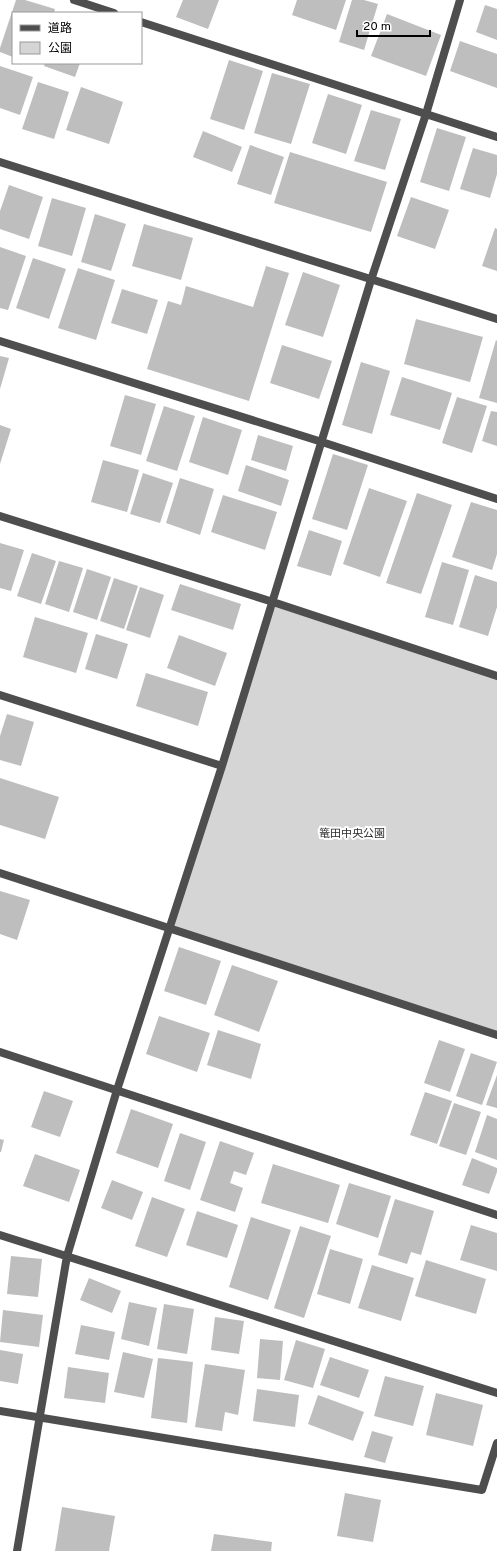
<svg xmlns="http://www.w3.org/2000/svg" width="497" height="1551" font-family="Overpass,'Noto Sans JP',sans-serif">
  <rect width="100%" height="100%" fill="#fff"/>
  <!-- green -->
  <path fill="#d5d5d5" d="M273,602l224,74v359l-327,-106z"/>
  <!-- building -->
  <path fill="#bebebe" d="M16,0h9l30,9 -1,4h-41v44l-13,-5v-4z
    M183,0h36l-11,29 -32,-12z
    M297,0h49l-10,30 -44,-15z
    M352,0h12l14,4 -14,46 -25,-8z
    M485,5l12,4v31l-21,-8z
    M387,14l54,21 -15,41 -55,-20z
    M460,41l37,13v34l-47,-17z
    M229,60l34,11 -19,59 -34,-11z
    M45,63h35l-5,14 -31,-11z
    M0,66l33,11 -13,38 -20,-7z
    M272,73l38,11 -19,60 -37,-11z
    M38,82l31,10 -15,47 -32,-10z
    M81,87l42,15 -14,42 -43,-14z
    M328,94l34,11 -16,49 -34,-11z
    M371,110l30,9 -16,51 -31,-9z
    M437,128l29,9 -17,54 -29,-9z
    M203,131l39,16 -10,25 -39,-15z
    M250,145l34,12 -13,38 -34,-11z
    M473,148l24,7v19l-7,24 -30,-9z
    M290,152l97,30 -16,50 -97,-29z
    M9,185l34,12 -14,42 -29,-10v-18z
    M411,197l38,13 -14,39 -38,-13z
    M52,198l34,10 -14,48 -34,-10z
    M95,214l31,10 -15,47 -30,-9z
    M144,224l49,14 -12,42 -49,-14z
    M495,228l2,1v42l-15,-5z
    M0,247l26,9 -18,54 -8,-2z
    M33,258l33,11 -17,50 -33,-11z
    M266,266l23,7 -40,128 -102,-32 21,-68 13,4 5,-19 67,21z
    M78,268l37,12 -19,60 -38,-12z
    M303,272l37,13 -17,52 -38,-12z
    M122,289l36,11 -11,34 -36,-11z
    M416,319l67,18 -13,45 -66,-18z
    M496,340l1,1v62l-18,-5z
    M282,345l50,16 -13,38 -49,-16z
    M0,356l9,2 -9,31z
    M361,362l29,9 -18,63 -30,-9z
    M402,377l50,16 -12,37 -50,-15z
    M125,395l31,9 -15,51 -31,-9z
    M457,397l30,9 -15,47 -30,-10z
    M164,406l31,10 -18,55 -31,-10z
    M491,411l6,1v34l-15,-5z
    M203,417l39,13 -14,45 -39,-13z
    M0,425l11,4 -11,35z
    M258,435l35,11 -7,25 -35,-11z
    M333,454l35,11 -21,65 -35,-11z
    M103,460l36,10 -12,42 -36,-10z
    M246,465l43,15 -8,26 -43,-15z
    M143,473l30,10 -13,40 -30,-9z
    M180,478l34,11 -14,46 -34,-12z
    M369,488l38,13 -27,76 -37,-13z
    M417,493l35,12 -31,89 -35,-11z
    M223,495l54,17 -12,38 -54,-18z
    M471,502l26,8v44l-5,16 -40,-13z
    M309,530l33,11 -11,35 -34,-10z
    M0,543l24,7 -13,41 -11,-3z
    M32,553l24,8 -15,43 -24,-8z
    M59,561l24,7 -14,44 -24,-8z
    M442,562l27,8 -16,55 -28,-8z
    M87,569l24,8 -14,43 -24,-8z
    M475,575l22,7v25l-9,29 -29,-9z
    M114,578l24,8 -14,43 -24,-8z
    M180,584l61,20 -8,26 -62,-20z
    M140,587l24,8 -14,43 -24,-8z
    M35,617l53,16 -12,40 -53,-16z
    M96,634l32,10 -11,35 -32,-10z
    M179,635l48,18 -12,33 -48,-18z
    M146,673l62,19 -10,34 -62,-20z
    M7,714l27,8 -13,44 -21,-6v-24z
    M0,778l59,19 -14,42 -45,-14z
    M0,891l30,9 -13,40 -17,-6z
    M179,947l42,14 -15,44 -42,-14z
    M232,965l46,16 -19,51 -45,-17z
    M159,1016l51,17 -13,39 -51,-18z
    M218,1030l43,14 -10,35 -44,-14z
    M439,1040l26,9 -15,43 -26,-9z
    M471,1053l26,9 -15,43 -26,-9z
    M497,1075v33l-11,-3z
    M44,1091l29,10 -13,36 -29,-10z
    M425,1092l27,9 -15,43 -27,-9z
    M454,1103l27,9 -15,43 -27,-9z
    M131,1109l42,15 -15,44 -42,-15z
    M487,1115l10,4v41l-22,-8z
    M180,1133l26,9 -16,48 -26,-9z
    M0,1139l4,1 -3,12h-1z
    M220,1141l34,12 -8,22 -12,-4 -4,12 13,5 -8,24 -35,-12z
    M35,1154l45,16 -11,32 -46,-16z
    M472,1158l25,10v4l-8,22 -27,-9z
    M273,1164l67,21 -12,38 -67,-20z
    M112,1180l31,12 -11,28 -31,-12z
    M349,1183l42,13 -13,42 -42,-14z
    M152,1197l33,12 -18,48 -32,-11z
    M395,1199l39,12 -13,44 -10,-3 -4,12 -29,-9z
    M197,1211l41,14 -11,33 -41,-13z
    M251,1217l40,13 -23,70 -39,-13z
    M471,1225l26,8v38l-37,-11z
    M300,1226l31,10 -27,82 -30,-10z
    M330,1249l33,10 -13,45 -33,-10z
    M11,1256l31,3 -4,38 -31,-3z
    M426,1260l60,19 -10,35 -61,-18z
    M372,1265l42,13 -13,43 -43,-13z
    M89,1278l32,13 -9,22 -32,-13z
    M129,1302l28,6 -8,38 -28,-7z
    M164,1304l30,5 -7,45 -30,-5z
    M3,1310l40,5 -4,32 -39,-5z
    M215,1317l29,4 -5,33 -28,-4z
    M81,1325l34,7 -6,28 -34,-6z
    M260,1339l23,2 -3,39 -23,-2z
    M296,1340l29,9 -12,39 -29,-8z
    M0,1350l23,4 -5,30 -18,-3z
    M123,1352l30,7 -9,39 -30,-6z
    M330,1357l39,13 -10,28 -39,-13z
    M158,1358l35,4 -6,61 -36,-5z
    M205,1364l40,6 -7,45 -13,-3 -3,19 -27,-4z
    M68,1367l41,6 -4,30 -41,-5z
    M385,1376l39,10 -11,40 -39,-10z
    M257,1389l42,6 -4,32 -42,-6z
    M436,1393l47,12 -10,41 -47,-11z
    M318,1395l46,17 -11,29 -45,-17z
    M372,1431l21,6 -8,26 -21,-6z
    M345,1493l36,7 -8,42 -36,-6z
    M62,1507l53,9 -6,35h-54z
    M214,1534l58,8 -1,9h-60z"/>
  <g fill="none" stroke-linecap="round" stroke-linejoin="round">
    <!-- service -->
    <path stroke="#4e4e4e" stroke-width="8" d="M74,0l40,13
      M141,22l356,115
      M0,341l322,101 175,57
      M0,516l273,86 224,74
      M0,695l222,71
      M0,873l497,162
      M0,1235l497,158
      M0,1411l482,79 15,-47
      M17,1551l50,-295 50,-166 105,-324 149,-486 55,-166 34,-114"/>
    <!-- minor -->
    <path stroke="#4e4e4e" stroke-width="8" d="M0,162l497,157
      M0,1052l497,163"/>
  </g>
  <g text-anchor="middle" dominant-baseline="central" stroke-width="4" stroke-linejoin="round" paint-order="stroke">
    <!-- park labels -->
    <g font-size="11" fill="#2c2c2c" stroke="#fff">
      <text x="352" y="834">篭田中央公園</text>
    </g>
  </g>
  <!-- legend -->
  <rect x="12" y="12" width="130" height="52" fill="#ffffff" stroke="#999999"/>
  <rect x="20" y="25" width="20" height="6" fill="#4e4e4e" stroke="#999999"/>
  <text x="48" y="32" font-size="12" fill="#000000">道路</text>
  <rect x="20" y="42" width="20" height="12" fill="#d5d5d5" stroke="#999999"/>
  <text x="48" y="52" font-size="12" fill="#000000">公園</text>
  <!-- scale -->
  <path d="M357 30v6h73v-6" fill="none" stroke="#000000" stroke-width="2"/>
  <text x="363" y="30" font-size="12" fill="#000000" stroke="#ffffff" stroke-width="3" paint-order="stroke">20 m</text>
</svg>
